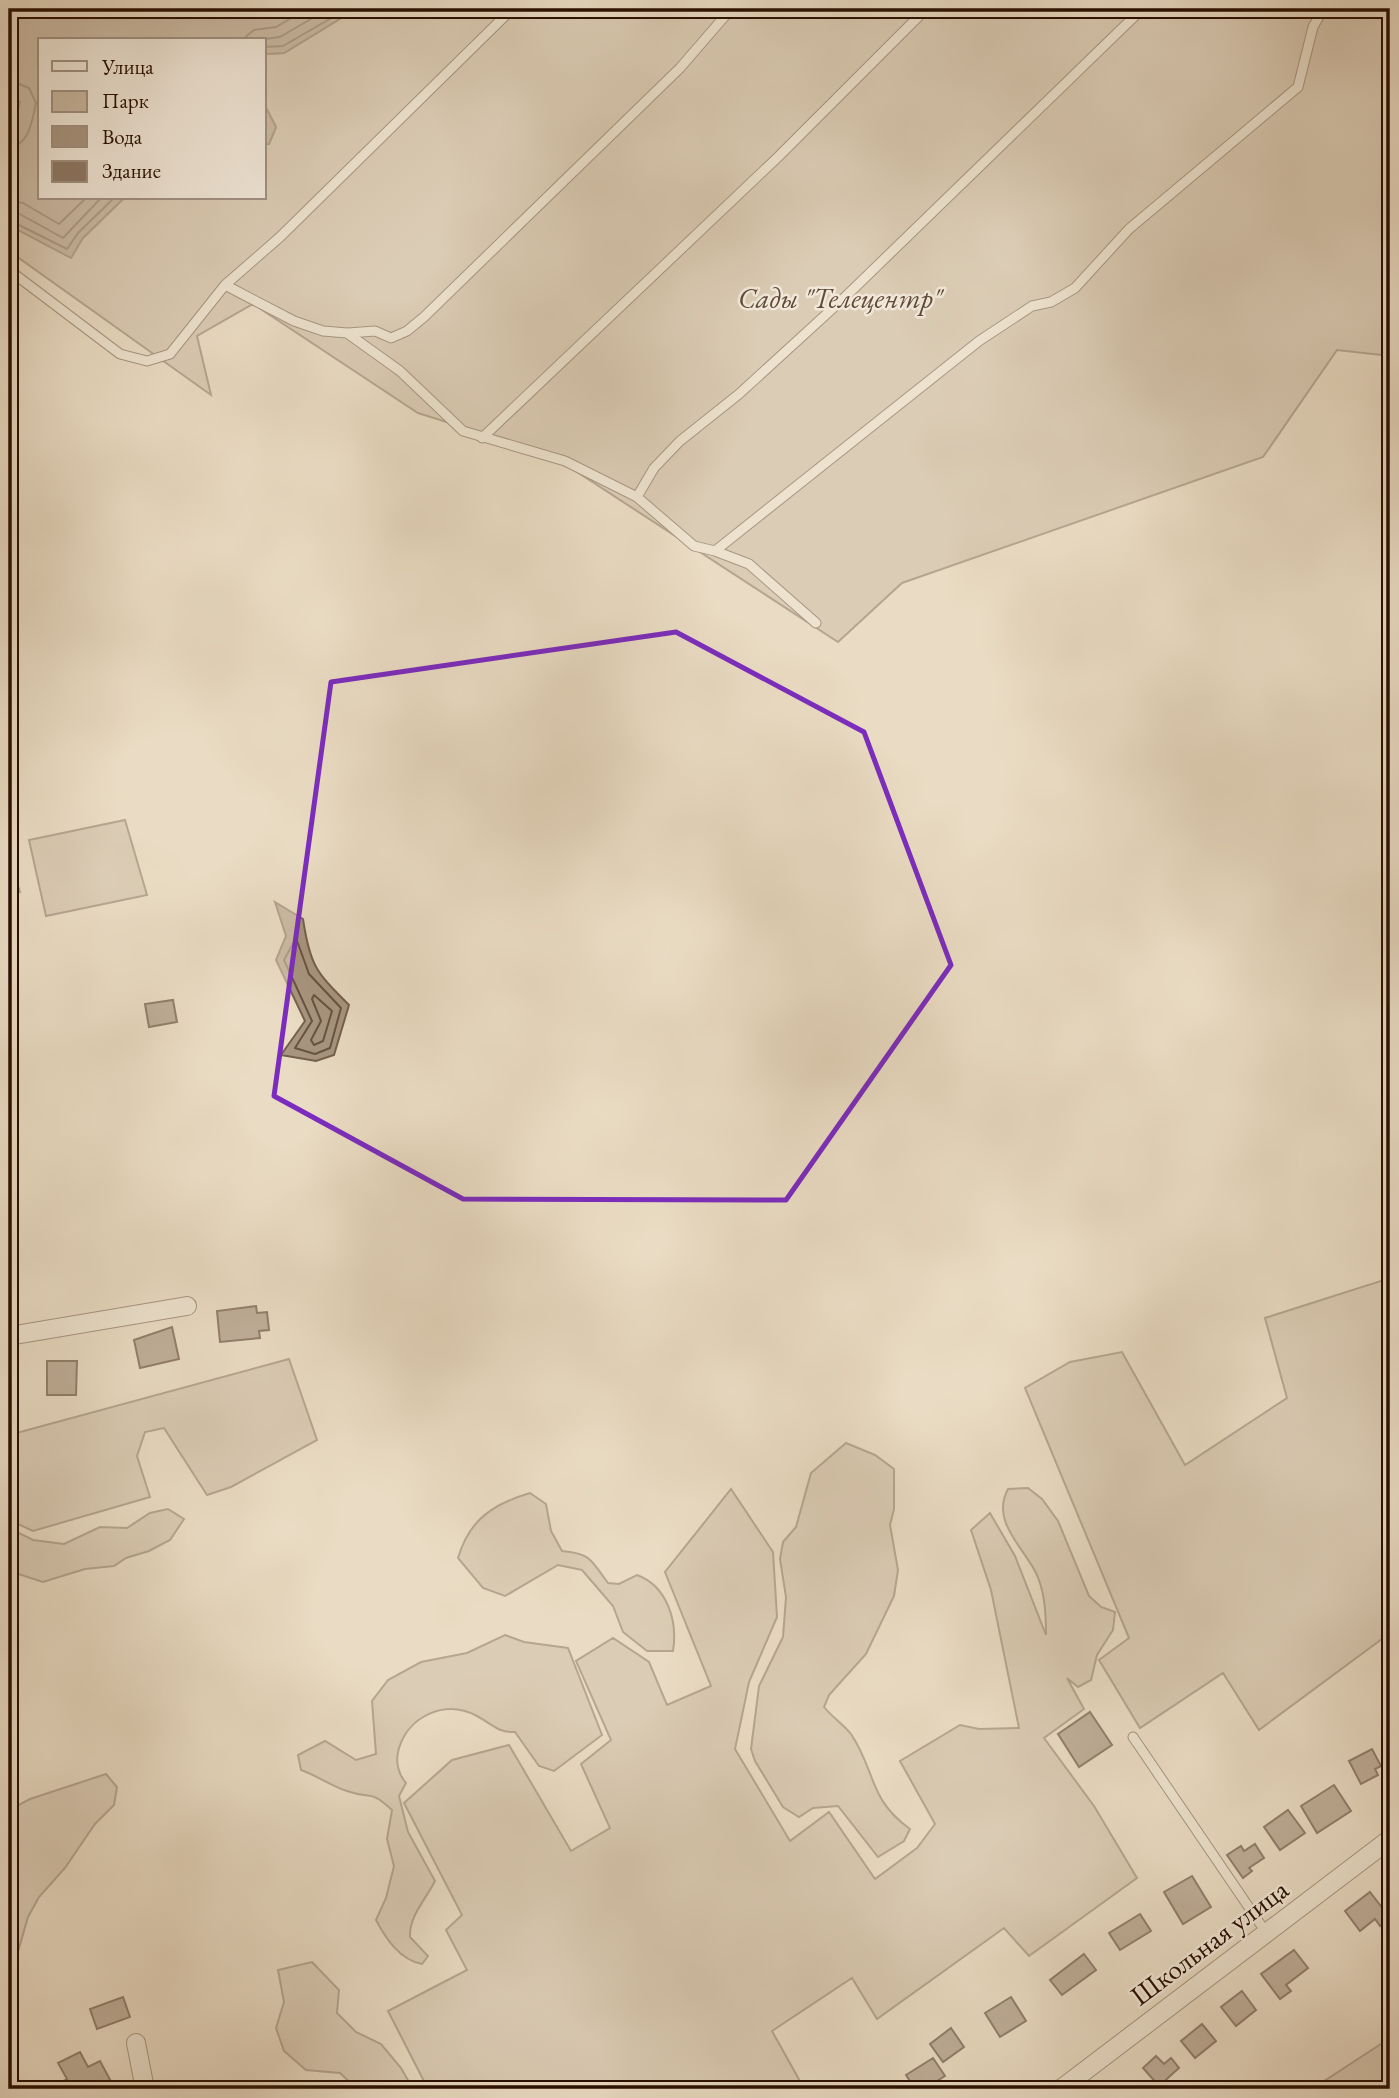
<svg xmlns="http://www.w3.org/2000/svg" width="1399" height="2098" font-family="'EB Garamond',serif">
  <rect width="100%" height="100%" fill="#eadcc4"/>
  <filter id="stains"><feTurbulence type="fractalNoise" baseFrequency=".00286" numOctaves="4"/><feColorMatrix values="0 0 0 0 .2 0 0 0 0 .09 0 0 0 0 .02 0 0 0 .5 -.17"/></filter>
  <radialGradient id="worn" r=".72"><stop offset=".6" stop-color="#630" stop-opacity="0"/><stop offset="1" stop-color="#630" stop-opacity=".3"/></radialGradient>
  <!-- green -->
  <path fill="#c9b9a3" stroke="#786452" stroke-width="2" d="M356,9h1034v347l-53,-6 -74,107 -361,126 -64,59 -287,-187 -133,-42 -165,-109 -56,32 14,59 -202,-144v-50l3,26 71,11 41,-40h140v-54h5l7,-17 -12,-23v-50l20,-1z
    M9,95l12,6 -12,41z
    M125,820l22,75 -101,21 -17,-76z
    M9,858l11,34 -11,2z
    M1390,1278v355l-131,97 -36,-57 -83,55 -41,-68 30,-22 -104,-250 45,-26 52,-10 63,113 102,-67 -22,-80z
    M289,1359l28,81 -86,47 -24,8 -43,-67 -19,4 -8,24 13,41 -117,34 -24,-11v-85z
    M846,1443l29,12 19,14v40l-4,16 8,45 -4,26 -28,58 -37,41 -5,12c8,10 19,17 27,27 25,37 17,65 59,95l-6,12 -26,16 -40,-51 -25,2 -14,9 -16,-10 -28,-46 -4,-12 8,-63 24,-49 3,-40 -6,-38 3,-17 13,-15 15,-54z
    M1028,1488l14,11 16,22 31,75 12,11 14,5 -2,18 -16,25 -6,25 -13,7 -11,-9 17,31 -40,29 50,68 43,72 -108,78 -25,-28 -127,91 -25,-41 -80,53 29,52 -10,6h-363l-40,-78 79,-41 -21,-40 16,-15 -58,-112 48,-43 57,-15 62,106 39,-23 -29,-64 30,-24 -35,-79 37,-23 36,24 18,43 44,-19 -46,-114 66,-83 42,63 4,65 -28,65 -14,67 55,92 39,-29 46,67 42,-31 18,-24 -35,-63 60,-36 19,4 40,-1 -28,-138 -20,-60 19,-17 25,43 31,79c0,-21 -1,-45 -11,-64 -14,-26 -44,-51 -27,-82z
    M530,1493l16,11 5,27 11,20c31,3 29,10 46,32l11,1 18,-9c30,11 41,46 36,76h-26l-24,-19 -10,-26 -31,-36 -24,-5 -53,31 -22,-8 -25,-30c11,-38 35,-54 72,-65z
    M168,1509l16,10 -14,21 -21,11 -23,7 -12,8 -29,3 -42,13 -34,-11v-43l24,12 31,4 36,-17 27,1 23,-15z
    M505,1635l19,7 44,6 34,87 -48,36 -15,-5 -24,-34c-17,1 -23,-8 -38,-16 -32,-17 -68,0 -78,32 -4,13 -1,26 7,35l-7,13 9,36 27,49c-9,18 -26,35 -25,56l18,19 -6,8c-22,-4 -36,-25 -46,-44l10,-22 8,-32 -7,-27 5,-29c-24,-22 -20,-10 -45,-19 -14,-4 -29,-15 -46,-21l-3,-15 27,-14 31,19 20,-6 -4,-53 16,-21 33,-18 46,-9z
    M106,1774l11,13 -3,18 -19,19 -30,44 -26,29 -11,20 -13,45 -6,1v-153l21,-11z
    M312,1962l27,28 -2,23 19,19 25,12 20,24 12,21h-56l-17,-16 -34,-3 -22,-19 -8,-23 8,-26 -6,-32z
    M1390,2038v51h-78z"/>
  <!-- water -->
  <path fill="#a89681" stroke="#75604d" stroke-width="2" d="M9,9h347l-72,44 -20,1v-14h-224v158h84l-41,40 -12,20 -59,-31 -3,-85 11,-40 -11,-7z
    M264,104l12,23 -7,17h-5z
    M275,902l28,17c7,47 13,53 46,86l-15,50 -18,6 -35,-6 24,-34 -29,-61 10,-24z"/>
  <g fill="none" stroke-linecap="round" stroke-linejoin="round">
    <!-- shore -->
    <path stroke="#685240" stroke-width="2" d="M242,40l12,-10 22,-3 31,-18
      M257,40l23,-3 48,-28
      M264,47l19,-1 64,-37
      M9,80l20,8 7,15c-4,17 -6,42 -27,44
      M9,201l14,2 36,21 27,-26
      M9,211l9,2 45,25 38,-40
      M9,220l58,29 11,-16 36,-35
      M296,938l13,36 32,34 -11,40 -15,6 -20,-6 17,-27 -28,-61z
      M314,995l18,16 -9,30 -9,4 -3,-5 10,-19 -9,-22z"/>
  </g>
  <!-- building -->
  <path fill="#8d7966" stroke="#280e00" stroke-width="2" d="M173,1000l4,22 -28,5 -4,-23z
    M256,1306l1,7 10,-1 2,18 -10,1 1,7 -40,4 -3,-31z
    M172,1327l7,32 -39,9 -6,-28z
    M47,1361h30l-1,34h-29z
    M1090,1712l22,33 -33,22 -21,-33z
    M1372,1749l9,17 -6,3 3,6 -17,9 -12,-23z
    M1334,1785l17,26 -34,22 -16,-27z
    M1288,1810l17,23 -25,17 -16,-23z
    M1255,1844l9,14 -15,10 3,3 -9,7 -16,-23 14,-9 3,5z
    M1192,1876l19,31 -28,17 -19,-32z
    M1370,1892l20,26 -10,8 -5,-7 -15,12 -15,-20z
    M1140,1914l11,17 -31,19 -11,-17z
    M1294,1950l14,18 -22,17 5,6 -11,8 -19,-25z
    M1084,1954l12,16 -34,25 -12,-15z
    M1242,1991l14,19 -20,16 -15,-19z
    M123,1997l7,20 -33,12 -7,-20z
    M1011,1997l15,24 -26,16 -15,-24z
    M1202,2024l14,17 -21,17 -14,-17z
    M951,2028l13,19 -21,15 -13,-18z
    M80,2052l8,15 12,-6 15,28h-61l-1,-2 14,-8 -9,-16z
    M1156,2056l8,8 7,-6 8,10 -20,18 -16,-18z
    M933,2058l12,18 -21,13h-9l-9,-14z"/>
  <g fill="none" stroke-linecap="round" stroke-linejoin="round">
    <!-- service casing -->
    <g stroke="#584231" stroke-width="11">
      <path id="service" d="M9,270l111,84 27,7 23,-7 55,-69 69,36 29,10 24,2 53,38 63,60 102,30 72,36 57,49 21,5 264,-210 53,-35 19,-4 24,-14 54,-59 169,-142 15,-60 10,-18
        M225,285l55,-48 232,-228
        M348,333l27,-2 16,7 16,-7 17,-14 256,-249 51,-59
        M482,438l296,-281 148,-148
        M637,497l17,-29 26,-27 59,-47 104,-95 299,-290
        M715,551l34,13 67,59
        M1133,1737l132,194"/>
    </g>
    <!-- minor casing -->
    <g stroke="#584231" stroke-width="20">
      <path id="minor" d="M9,1336l178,-30
        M136,2043l9,46
        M1061,2089l329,-250"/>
    </g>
    <!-- service -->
    <use href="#service" stroke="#f1e8d9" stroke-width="9"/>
    <!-- minor -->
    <use href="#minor" stroke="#f1e8d9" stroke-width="18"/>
  </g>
  <!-- marked area -->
  <path d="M0 0H1399V2098H0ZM676,632l188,100 87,233 -165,235 -323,-1 -189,-103 57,-414z" fill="#eadcc4" fill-opacity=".55" fill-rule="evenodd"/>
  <path fill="none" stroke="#7b2cbf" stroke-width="5" stroke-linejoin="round" d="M676,632l188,100 87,233 -165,235 -323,-1 -189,-103 57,-414z"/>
  <g text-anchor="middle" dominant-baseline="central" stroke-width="5" stroke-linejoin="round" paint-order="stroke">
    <!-- park labels -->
    <g font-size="28" font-style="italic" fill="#604a39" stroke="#f1e8d9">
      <text x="840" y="298">Сады "Телецентр"</text>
    </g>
    <!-- street labels -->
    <g font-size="28" fill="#280e00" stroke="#f1e8d9">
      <text transform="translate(1209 1942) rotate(-37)">Школьная улица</text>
    </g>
  </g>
  <!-- margin -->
  <rect width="1399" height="2098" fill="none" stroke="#eadcc4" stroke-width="35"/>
  <rect x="10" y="10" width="1378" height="2077" fill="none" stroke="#280e00" stroke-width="3.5"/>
  <rect x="18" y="18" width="1364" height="2063" fill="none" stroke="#280e00" stroke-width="2"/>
  <!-- legend -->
  <rect x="38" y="38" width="228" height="161" fill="#f1e8d9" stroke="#a19182" stroke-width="2"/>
  <rect x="52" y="61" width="35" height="10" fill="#f1e8d9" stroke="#a19182" stroke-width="2"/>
  <text x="102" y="74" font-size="21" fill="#280e00">Улица</text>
  <rect x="52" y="91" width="35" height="21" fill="#c9b9a3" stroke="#a19182" stroke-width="2"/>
  <text x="102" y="108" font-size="21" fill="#280e00">Парк</text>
  <rect x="52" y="126" width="35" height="21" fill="#a89681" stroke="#a19182" stroke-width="2"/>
  <text x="102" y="144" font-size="21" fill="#280e00">Вода</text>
  <rect x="52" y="161" width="35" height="21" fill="#8d7966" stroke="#a19182" stroke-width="2"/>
  <text x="102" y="178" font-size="21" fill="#280e00">Здание</text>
  <rect width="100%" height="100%" filter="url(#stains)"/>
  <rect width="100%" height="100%" fill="url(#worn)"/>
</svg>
